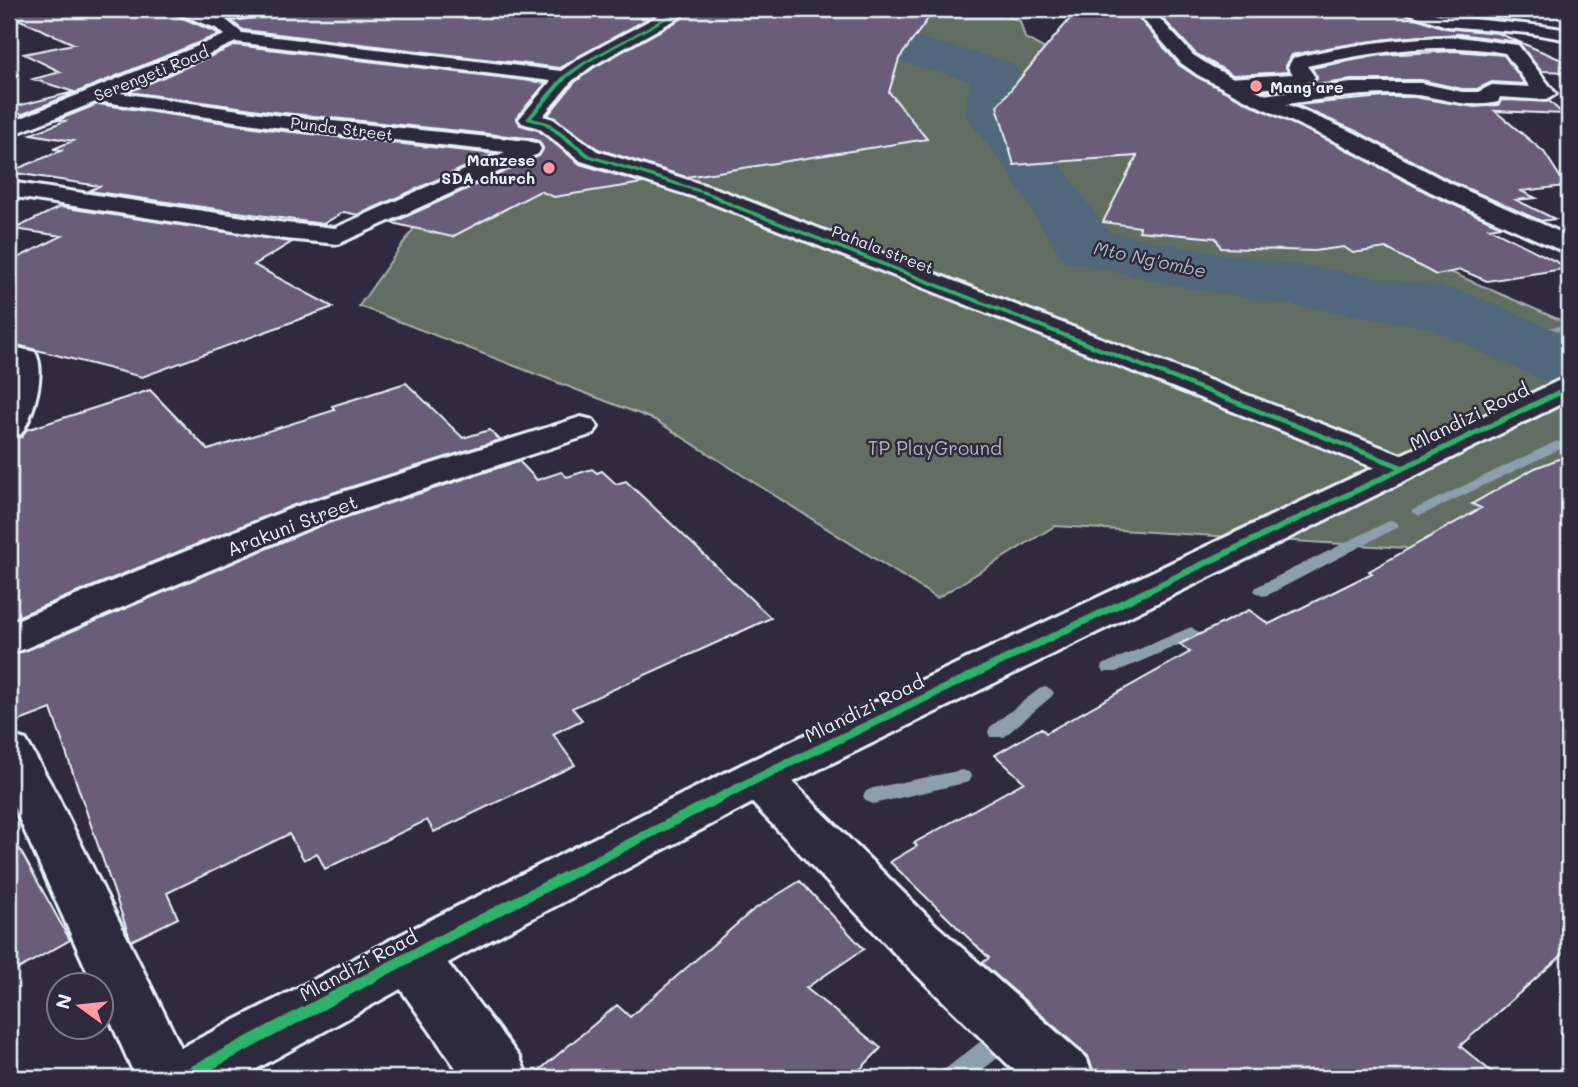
<svg xmlns="http://www.w3.org/2000/svg" width="1578" height="1087" font-family="Mali,sans-serif">
  <rect width="100%" height="100%" fill="#2f2a3d"/>
  <filter id="ink" filterUnits="userSpaceOnUse"><feTurbulence type="fractalNoise" baseFrequency=".0143" numOctaves="2"/><feDisplacementMap in="SourceGraphic" scale="14" xChannelSelector="R" yChannelSelector="G"/><feConvolveMatrix kernelMatrix="1 2 1 2 8 2 1 2 1" color-interpolation-filters="sRGB"/></filter>
  <g filter="url(#ink)">
    <!-- green -->
    <path fill="#626e62" stroke="#a5b0ad" stroke-width="2" d="M662,9h327l31,12 5,17 105,58 83,72 356,156v336l-163,-112 -351,-22 -118,72 -282,-178 -296,-114 114,-161z"/>
    <g fill="none" stroke-linecap="round" stroke-linejoin="round">
      <!-- stream -->
      <path fill="#8d9eae" fill-rule="evenodd" d="M1148,9h6l44,46 15,12v4c-16,-1 -55,-49 -65,-62z
        M652,19l5,1 -28,12 -35,24 -7,-2 38,-24z
        M1569,325v8l-61,7 -6,-4 6,-4z
        M1557,441l7,4 -2,3 -138,66 -5,2 -8,-5z
        M1391,520l5,2 3,3 -3,3 -128,67 -6,1 -8,-5 2,-4z
        M1191,627l9,6 -3,4 -81,35h-12l-3,-4 3,-4z
        M1045,687l6,2 3,4 -3,4 -47,40h-14l-2,-5 2,-5 49,-38z
        M962,770l7,2 3,5 -3,5 -96,22 -7,-3 -3,-5 3,-5 7,-3z
        M1008,1024l9,3 3,8 -3,8 -45,35h-31l3,-8 55,-43z"/>
      <!-- river -->
      <path fill="#51677c" fill-rule="evenodd" d="M844,9h43l-7,10 23,14 109,30 7,10 -2,40 33,38 59,81 79,16 260,40 25,7 96,41v51l-27,-7 -112,-52 -242,-40 -124,-27 -58,-92 -41,-54 5,-34c-41,-13 -111,-23 -136,-60z"/>
    </g>
    <!-- building -->
    <path fill="#695d7a" stroke="#e8f1f8" stroke-width="2" d="M9,9h160l4,5 47,20 -197,80 -14,-2v-4l65,-16 -41,-13 28,-7 -37,-18 50,-10 -65,-29z
      M274,9h378l4,5 -96,54 -317,-38 -12,-9 33,-4z
      M679,9h256l-36,50 -10,33 38,47 -241,38 -88,-28 -50,-34 26,-32 19,-15 88,-49 4,-5z
      M1078,9h53l48,56 18,12 141,68 92,49 71,32 -12,2 80,40 -82,13 -26,-11 -25,5 -50,-27 -33,5 -9,-6 -30,4 -93,-3 -5,-10 -77,-7 1,-4 -37,-5 34,-66 -123,9 -17,-59z
      M1154,9h246l4,5 41,14 53,5 71,30v9l-28,-1 -23,-29 -59,-8 -63,4 -63,9 -41,8 -6,11 2,6 -55,3 -38,-22z
      M236,45l310,38 -29,34 3,8 18,5 42,34 63,19 -89,14 -14,-6 -88,46 -60,-14 147,-67 4,-8 -4,-7 -11,-3 -254,-26 -145,-20z
      M1455,51l49,4 21,29 -33,-2 -15,7h-15l-41,-9h-70l-62,9 21,-5 7,-5 -5,-11 69,-13z
      M1384,97h30l60,10 24,-2 4,-5 47,1 14,13 -68,-3 49,41 22,34 -45,5 15,7 -20,2 39,19 -14,2 -93,-41 -92,-49 -60,-26z
      M98,104l176,26 221,24 -137,61 -14,-3 -21,12 -234,-33 10,-5 -90,-14 54,-22 -10,-1 20,-8 -42,-7 34,-13 -7,-1z
      M60,207l232,35 -38,23 79,42 -191,70 -133,-34v-81l53,-26 -48,-7z
      M406,383l57,55 27,-8 10,10 -206,65 -285,115v-181l13,-2 4,-7 124,-40 58,60 127,-40 -3,-4z
      M1569,455v494l-109,97 39,32h-403l-8,-22 -106,-93 7,-5 -99,-96 27,-16 -3,-3 110,-61 -29,-27 46,-27 5,5 144,-81 -10,-8 69,-34 20,14 103,-51 -3,-2 112,-63 -9,-4 63,-36z
      M519,461l18,19 24,-8 6,5 25,-8 5,4 5,-2 14,13 10,-3 145,137 -199,90 10,12 -29,14 22,31 -141,67 -7,-12 -102,49 -8,-16 -13,7 -15,-26 -122,59 11,25 -47,23 -80,-232 -42,16v-70l16,-4 297,-126z
      M9,830l61,110 -61,34z
      M800,881l64,68 -58,39 75,60 -29,30h-322l87,-73 13,12 123,-107z"/>
    <g fill="none" stroke-linecap="round" stroke-linejoin="round">
      <!-- street casing -->
      <g stroke="#e8f1f8" stroke-width="6">
        <path id="street" d="M172,9h23l10,3 25,-3h42l-8,5 -39,5 17,14 319,38 19,-13 81,-44 -7,-5h21l7,5 -2,3 -88,49 -20,15 -29,35 10,3 44,32 123,39 694,270 6,7 -6,7 -12,4 -12,-4 -686,-274 -123,-39 -42,-33 -17,-5 -3,-4 32,-38 -315,-39 -116,51 154,22 254,26 10,3 3,5 -3,5 -200,90 -53,-5 -276,-43v-14l276,41 50,5 170,-76 -231,-25 -176,-26 -89,35v-13l216,-88 -9,-7 -42,-16z
          M1403,9c19,-1 30,5 47,7 40,6 80,7 119,14v10l-40,-7 -83,-7 -41,-14z
          M1459,37l59,8 38,49 -10,6 -46,-3 -2,5c-33,8 -63,-8 -96,-8 -47,-1 -93,7 -139,13l-7,-2 -3,-4 3,-4 7,-2 88,-12h70l41,9h16l14,-7 38,2 -25,-34c-67,-12 -132,-1 -198,13l8,11c-10,13 -68,11 -86,13l-10,-6 10,-6 64,-4 -5,-7 5,-9c54,-13 110,-21 166,-21z
          M9,346l26,6c12,19 -2,65 -14,82l-12,3z
          M581,417l12,3 5,7 -5,7 -272,89 -297,126 -15,4v-30l286,-116z
          M9,735l17,5 30,53 140,285h-60l-34,-76v-16h-8l-85,-190z
          M758,760l17,5 161,160 150,133 8,20h-72l-124,-121 -157,-166 -7,-13 7,-13z
          M410,933l20,7 90,118 8,20h-65l-73,-104 -8,-17 8,-17z"/>
      </g>
      <!-- secondary casing -->
      <g stroke="#e8f1f8" stroke-width="6">
        <path id="secondary" d="M1134,9h17l42,46 19,12 58,30 85,36 92,49 122,54v18l-138,-62 -92,-49 -83,-38 -58,-30 -17,-12z
          M1569,378v22l-794,391 -311,163 -224,124h-87l8,-20 265,-136 315,-157 817,-384z"/>
      </g>
      <!-- street -->
      <use href="#street" fill="#2f2a3d" fill-rule="evenodd"/>
      <!-- secondary -->
      <use href="#secondary" fill="#2f2a3d" fill-rule="evenodd"/>
      <!-- cycleway casing -->
      <g stroke="#2f2a3d" stroke-width="4">
        <path id="cycleway" d="M660,9h5l11,5 -89,49 -20,15 -35,40 16,4 43,33 123,39 20,10 669,261 163,-79h3v5l-807,390 -313,161 -253,136h-20l2,-5 263,-139 313,-159 643,-307 -667,-262 -20,-10 -123,-39 -43,-33 -17,-4v-2l36,-42 22,-15 86,-47z"/>
      </g>
      <!-- cycleway -->
      <use href="#cycleway" fill="#2db169" fill-rule="evenodd"/>
    </g>
  </g>
  <!-- markers -->
  <g fill="#ff9aa2" stroke="#2f2a3d" stroke-width="2.5">
    <circle cx="1256" cy="86" r="7"/>
    <circle cx="549" cy="168" r="7"/>
  </g>
  <g text-anchor="middle" dominant-baseline="central" stroke-width="5" stroke-linejoin="round" paint-order="stroke">
    <!-- far-street labels -->
    <g font-size="16" fill="#e8f1f8" stroke="#2f2a3d">
      <text transform="translate(151 73) rotate(-22)">Serengeti Road</text>
      <text transform="translate(342 128) rotate(7)">Punda Street</text>
      <text transform="translate(883 249) rotate(21)">Pahala street</text>
    </g>
    <!-- far-poi labels -->
    <g font-size="16" font-weight="bold" fill="#e8f1f8" stroke="#2f2a3d" text-anchor="start">
      <text x="1270" y="86">Mang'are</text>
      <text x="535" y="159" text-anchor="end">Manzese<tspan x="535" dy="18">SDA church</tspan></text>
    </g>
    <!-- far-water labels -->
    <g font-size="18" font-style="italic" fill="#acbac6" stroke="#2f2a3d">
      <text transform="translate(1150 259) rotate(12)">Mto Ng'ombe</text>
    </g>
    <!-- street labels -->
    <g font-size="19" fill="#e8f1f8" stroke="#2f2a3d">
      <text transform="translate(1469 416) rotate(-26)">Mlandizi Road</text>
      <text transform="translate(292 525) rotate(-21)">Arakuni Street</text>
      <text transform="translate(864 708) rotate(-26)">Mlandizi Road</text>
      <text transform="translate(358 965) rotate(-28)">Mlandizi Road</text>
    </g>
    <!-- park labels -->
    <g font-size="19" fill="#acb6b4" stroke="#2f2a3d">
      <text x="935" y="447">TP PlayGround</text>
    </g>
  </g>
  <!-- margin -->
  <rect width="1578" height="1087" fill="none" stroke="#2f2a3d" stroke-width="35"/>
  <rect x="18" y="18" width="1543" height="1052" fill="none" stroke="#e8f1f8" stroke-width="2.5" filter="url(#ink)"/>
  <!-- north arrow -->
  <g transform="translate(80 1006) rotate(285)"><circle r="33" fill="#2f2a3d" stroke="#797a88" stroke-width="2"/>
  <path d="M0-5L12 26L0 18L-12 26Z" fill="#ff9aa2"/>
  <text y="-10" font-size="19" font-weight="bold" text-anchor="middle" fill="#e8f1f8">N</text>
  </g>
</svg>
